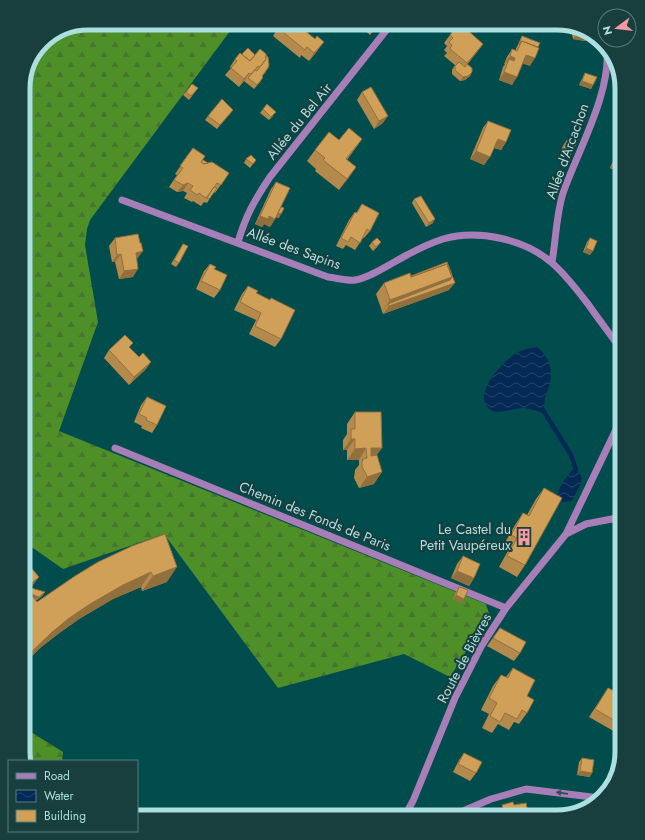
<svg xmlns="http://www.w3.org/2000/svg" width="645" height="840" font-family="Jost,sans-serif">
  <defs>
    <pattern id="forest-firs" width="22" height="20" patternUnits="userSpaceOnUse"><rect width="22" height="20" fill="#4f8f28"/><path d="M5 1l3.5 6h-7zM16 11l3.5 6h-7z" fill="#467431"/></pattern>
    <pattern id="water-waves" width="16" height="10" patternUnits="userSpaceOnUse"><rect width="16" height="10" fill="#052955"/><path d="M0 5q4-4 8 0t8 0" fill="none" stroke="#27486d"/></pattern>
  </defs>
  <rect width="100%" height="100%" fill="#014c4c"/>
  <!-- forest -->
  <path fill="url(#forest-firs)" d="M89,23h147l-146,197 -3,9 -2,16 13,77 -39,109 427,173 3,10 -39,63 -46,-23 -126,34 -114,-154 -101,35 -40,-28v-457l22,-45z
    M23,727l40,25 -1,9h-36l-3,-10z"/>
  <!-- water -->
  <path fill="url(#water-waves)" d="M537,347c11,8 16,22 13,36 -1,5 -4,10 -5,15 -1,5 0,10 -3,15 -6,-3 -12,-4 -18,-5 -9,0 -27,7 -33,2 -20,-13 8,-44 20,-53 6,-6 17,-9 26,-10z
    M573,469c16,6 5,19 0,30l-2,2 -8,1c-13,-10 4,-24 10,-33z"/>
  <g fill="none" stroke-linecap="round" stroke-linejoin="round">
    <!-- stream -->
    <path stroke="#052955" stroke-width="4.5" d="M543,410l28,45 5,15"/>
    <!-- minor -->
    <path stroke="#a77eb7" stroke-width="7" d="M122,200l206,77c9,1 19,4 27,3 15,-2 38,-18 52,-25 11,-6 24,-12 36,-16 35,-10 82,0 109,24 14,12 25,27 36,41 11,16 23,31 34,47
      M238,242c8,-27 16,-41 32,-65l122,-154
      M552,262c4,-23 4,-46 11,-69 15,-43 48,-99 44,-145
      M115,448l391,160
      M566,534l20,-10 36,-7
      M404,817l9,-16 42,-103 27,-53 24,-37 60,-74 56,-117
      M449,817l42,-18 35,-10 74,9"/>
  </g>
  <!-- wall -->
  <path fill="#b38a4c" d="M364,23l14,2 -8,10 -9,-8z
    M491,23h13l-5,7 -8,-6z
    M299,25l19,25 -9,11 -8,-6 -1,3 -27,-22 5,-8z
    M572,27l17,5 -4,9 -12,-2 -2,-9z
    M462,30l21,14 -16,21 5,7 -2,4 -5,4 -5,1 -8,-7v-4l3,-5 -11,-9 3,-3 -3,-3 3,-4 -3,-3 6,-8z
    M522,36l8,30 -7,-3 -11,22 -13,-5 4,-13 2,-3h-1l3,-7 5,-8 3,2 5,-11z
    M248,48l18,24 -4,4 1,1 -2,4 -7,8 -10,-8 -5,6 -14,-12 6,-7 -1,-1 5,-8 7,-5z
    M585,73l8,12 -2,4 -12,-4z
    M192,84l6,4 -9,12 -6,-5z
    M362,92l21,31 -9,6 -17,-29z
    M263,109l10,7 -4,4 -9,-7z
    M233,110l-16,19 -12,-9 3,-4z
    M488,121l18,21 -5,8 -7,-2 -10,17 -14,-6 13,-31z
    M362,139l-15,21 9,7 -17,23 -24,-19 1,-2 -9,-8 8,-11 24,-10z
    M567,140l3,16 -10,-4 4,-8z
    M193,148l10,12 5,3 21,10 -14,20 -1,-1 -7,11 -3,-1 -3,4 -8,-5 -1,1 -8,-4 3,-5 -4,-2 -6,1 -8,-5 8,-12 -2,-1z
    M616,157l4,10 -3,4 -7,-3 3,-7z
    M246,159l10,1 -6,8 -6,-5z
    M276,182l5,25 -2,11 -3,-1 -6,10 -6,-3 -2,3 -7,-3 16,-35z
    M414,199l19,24 -7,4 -14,-24z
    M362,204l8,27 -6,7h-1l-8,12 -9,-5 -3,4 -7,-3 13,-26 6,-8 1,1z
    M115,238l22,21 -4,18 -14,2 -4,-17h-3l-3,-16z
    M590,238v17l-7,-3 4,-10z
    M372,242l6,4 -5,5 -4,-5z
    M183,244l-4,19 -3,4 -5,-3z
    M210,264l4,5 6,21 -6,8 -18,-9 8,-18z
    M411,276l38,14 -66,24 -7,-20 8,-11z
    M248,286l8,7 4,2 21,44 -6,8 -26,-13 7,-14 -22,-10 8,-16z
    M130,348l9,9 12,5 -6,8 -16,15 -25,-27 5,-8z
    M147,397l10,28 -5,8 -11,-5 1,-2 -8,-4 7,-17z
    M355,412l22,43 -3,29 -15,4 -5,-10 1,-8 4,-5v-5h-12v-10h-4v-10l4,-6v-10z
    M544,488l-19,77 -8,12 -18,-10 10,-18 -6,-3 12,-21 8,-12 4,2 9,-16z
    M165,534l2,48 -25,9 -1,-4 -28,12 -34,20 -21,15 -18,14 -17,17v-107l8,30 14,4 -3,4 -5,4h-1l1,2z
    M463,556l11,22 -5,8 -18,-8 6,-14z
    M459,587l5,12 -2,4 -9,-4 3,-8z
    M500,628l20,25 -6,8 -27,-15z
    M513,668l14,28v17l-8,11 -5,-2 -5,8 -11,-6 -6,9 -10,-5 7,-14 -8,-4 12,-24 8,-11 5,2z
    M617,686l5,3v36l-5,8 -28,-16 19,-29 6,3z
    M622,733v19l-4,14h-1l4,-31z
    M464,753l12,20 -6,8 -17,-9 6,-12z
    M582,758l8,19 -13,-2 2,-13z"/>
  <!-- shaded-wall -->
  <path fill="#92703e" d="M579,31l12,2 -6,8 -12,-2z
    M324,42l-6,8 -9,11 5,-8z
    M483,44l-5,7 -16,20 5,-8z
    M526,55l9,3 -5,8 -9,-3z
    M510,56l5,2 -6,8v-7l-4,5h-1z
    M472,72l-2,4 -5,4 -5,1 3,-4z
    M504,72l13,5 -5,8 -13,-5z
    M249,73l-5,8 -5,6 5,-8z
    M582,81l11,4 -2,4 -12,-4z
    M388,116l-5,7 -9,6 5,-8z
    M362,139l-8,11 -16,20 8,-11z
    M498,139l8,3 -5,8 -9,-3z
    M563,148l9,4 -2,4 -10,-4z
    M476,151l14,6 -6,8 -14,-6z
    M613,164l7,3 -3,4 -7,-3z
    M356,167l-8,12 -9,11 8,-11z
    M188,183l-5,8 -6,1 6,-7z
    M277,213l4,1 -2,4 -4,-1z
    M260,216h9l6,3 -5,8 -6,-3 -2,3 -7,-3z
    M435,219l-2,4 -7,4 3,-4z
    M381,242l-3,4 -5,5 3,-4z
    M586,248l7,3 -3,4 -7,-3z
    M143,251l-6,8 -1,-6z
    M121,254l-6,8h-3l5,-7z
    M138,269l-5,8 -14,2 5,-8z
    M452,277l3,6 -6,7 -66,24 6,-8 -1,-2 -6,7 8,-11z
    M151,362l-6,8 -16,15 5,-8z
    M351,439h4l-8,11h-4z
    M366,448l-7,12h-12l8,-11z
    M371,448h11l-8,11 -9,1z
    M382,472l-8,12 -15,4 8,-11z
    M177,567l-10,15 -25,9 11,-15z
    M457,571l17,7 -5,8 -18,-8z
    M151,572l-10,15 -28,12 -34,20 -21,15 -18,14 -17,17v-5l28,-27 17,-14 22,-15 33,-19z
    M39,577l-11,15h17l-3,4 -5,4 -13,-3 2,-9z
    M456,595l8,4 -2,4 -9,-4z
    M580,771l12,2 -2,4 -13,-2z"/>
  <!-- building -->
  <path fill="#d0a058" stroke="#92703e" d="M282,23h18l-2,2 17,14 2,-3 7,6 -10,11 -7,-6 -2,3 -27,-22z
    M364,23h11l3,2 -5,6 -9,-7z
    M498,23h6l-2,3z
    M457,26l5,4 2,-3 19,17 -16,19 -17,-14 2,-4 -3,-3 4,-4 -3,-3z
    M578,28l11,4 2,1 -12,-2z
    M522,36l18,7 -2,4 -16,-6 -3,4z
    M522,41l17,7 -4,10 -9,-3 -9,22 -13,-5 5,-13 5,2 1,-3 -5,-2 2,-7 5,2z
    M248,48l7,7 -5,6 -8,-7z
    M260,49l6,5v5l-6,8 -2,-1 -7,8 -2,-1 -5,6 -13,-11 6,-7 -2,-2 5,-6 10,8z
    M266,55l2,2 1,8 -1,3 -6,8 1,1 -6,8 -9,-7 7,-8 2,1 9,-12z
    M459,62l6,5 2,-3 5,4v4l-4,4 -5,1 -8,-7v-4z
    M585,73l12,4 -4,8 -11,-4z
    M192,84l6,4 -7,8 -5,-4z
    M371,87l17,29 -9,5 -17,-29z
    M222,99l11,11 -13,15 -12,-9z
    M267,104l9,8 -5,5 -8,-8z
    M488,121l23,9 -5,12 -8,-3 -8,18 -14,-6z
    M349,128l13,11 -16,20 10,8 -9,12 -24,-19 2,-2 -10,-8 14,-18 10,8z
    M567,140l9,4 -4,8 -9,-4z
    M193,148l12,8 -4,6 3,2 8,-2 17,11 -8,12 -4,-2 -11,15 -7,-5 -2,2 -7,-5 3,-4 -5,-3 -5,2 -9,-5 9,-12 -3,-2z
    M251,155l5,5 -3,4 -7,-5z
    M616,157l6,2v3l-2,5 -7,-3z
    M203,160l5,3 -4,1 -3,-2z
    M276,182l14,6 -15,31 -6,-3 -1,3 -8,-3z
    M214,187l3,1 -8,11 -2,-1z
    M421,196l14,23 -6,4 -15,-24z
    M362,204l17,9 -9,18 -3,-2 -7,14 -9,-6 -3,5 -7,-4 14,-26 2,1z
    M281,207l3,1 -3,6 -3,-1z
    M138,234l2,9h1l2,8 -7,2 2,16 -14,2 -3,-17 -4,1 -2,-17z
    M377,238l4,4 -5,5 -4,-5z
    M590,238l7,3 -4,10 -7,-3z
    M183,244l5,2 -9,17 -5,-3z
    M447,262l8,21 -66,23 -1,-2 62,-24 2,-3 -5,-13 -36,13v-1z
    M210,264l6,3 -2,2 13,6 -7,15 -19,-9z
    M447,264l5,13 -62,23 -6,-17 26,-10 1,4z
    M248,286l10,5 -2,2 14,7 1,-2 24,12 -14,29 -26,-13 6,-13 -21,-11z
    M125,335l8,8 -4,4 10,10 4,-4 8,9 -17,15 -25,-27z
    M147,397l19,9 -9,19 -11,-5 1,-2 -8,-4z
    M355,412h26l1,36h-11v8l6,-1 5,17 -15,5 -1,-3 -4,-7v-5l1,-3 4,-1 -1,-10 -11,1v-10h-4v-10h4z
    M544,488l18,10 -37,67 -18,-9 10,-18 -6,-3 12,-22 6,3z
    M165,534l12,33 -24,9 -2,-4 -28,13 -33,19 -22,15 -17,14 -28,27v-45l9,-9 -9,-10v-38l16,19 -13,11 11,14 38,-26 23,-14 34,-16z
    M463,556l17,8 -6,14 -17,-7z
    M459,587l9,3 -4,9 -8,-4z
    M31,588l14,4 -6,5 -8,-3 -3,-3z
    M500,628l26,14 -6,11 -27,-15z
    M513,668l22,12 -8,16 7,4 -7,13 -5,-3 -5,9 -12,-6 -5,9 -10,-6 7,-13 -8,-5 12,-23 7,3z
    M617,686l5,3v36l-27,-16 13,-21 6,3z
    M464,753l18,9 -6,11 -18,-9z
    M582,758l12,2 -2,13 -12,-2z
    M513,802l1,3 12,-2 3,14h-45l-1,-2 8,-2 -1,-2 13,-3 -1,-3z
    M552,815l9,1 -4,1h-6z"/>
  <!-- one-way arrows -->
  <defs><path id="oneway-solid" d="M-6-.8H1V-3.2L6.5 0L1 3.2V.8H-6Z"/></defs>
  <use fill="#354b56" href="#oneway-solid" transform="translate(562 793) rotate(-172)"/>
  <!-- icons -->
  <defs>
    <g id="building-bare" transform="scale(1.38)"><path d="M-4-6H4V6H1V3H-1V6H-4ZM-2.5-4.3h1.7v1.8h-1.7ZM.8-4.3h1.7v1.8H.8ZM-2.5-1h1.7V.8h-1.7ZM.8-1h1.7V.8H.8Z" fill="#f49aa0" stroke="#183e3e" stroke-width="2.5" paint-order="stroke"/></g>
  </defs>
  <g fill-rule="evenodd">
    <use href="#building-bare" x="524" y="537"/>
  </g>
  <g text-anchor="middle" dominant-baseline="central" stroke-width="4" stroke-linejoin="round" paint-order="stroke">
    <!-- street labels -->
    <g font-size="14" fill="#acdfdf" stroke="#183e3e">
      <text transform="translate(299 121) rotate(-51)">Allée du Bel Air</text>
      <text transform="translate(567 151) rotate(-70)">Allée d'Arcachon</text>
      <text transform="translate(294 248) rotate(20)">Allée des Sapins</text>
      <text transform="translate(315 516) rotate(22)">Chemin des Fonds de Paris</text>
      <text transform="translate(464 658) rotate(-62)">Route de Bièvres</text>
    </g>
    <!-- poi labels -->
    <g font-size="14" fill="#acdfdf" stroke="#183e3e" text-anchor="end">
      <text x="511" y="529">Le Castel du<tspan x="511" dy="16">Petit Vaupéreux</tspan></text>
    </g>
  </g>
  <!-- crop -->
  <path d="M0 0H645V840H0ZM88 30H557A58 58 0 0 1 615 88V752A58 58 0 0 1 557 810H88A58 58 0 0 1 30 752V88A58 58 0 0 1 88 30Z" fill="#183e3e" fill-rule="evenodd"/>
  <path fill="none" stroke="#acdfdf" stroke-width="5" d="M88 30H557A58 58 0 0 1 615 88V752A58 58 0 0 1 557 810H88A58 58 0 0 1 30 752V88A58 58 0 0 1 88 30Z"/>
  <!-- legend -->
  <rect x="8" y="760" width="130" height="72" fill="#183e3e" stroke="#537e7e"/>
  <rect x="16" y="773" width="20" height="6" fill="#a77eb7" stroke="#537e7e"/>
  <text x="44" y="780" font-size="12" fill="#acdfdf">Road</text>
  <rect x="16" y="790" width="20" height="12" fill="url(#water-waves)" stroke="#537e7e"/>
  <text x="44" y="800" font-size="12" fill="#acdfdf">Water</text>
  <rect x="16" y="810" width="20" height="12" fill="#d0a058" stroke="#537e7e"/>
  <text x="44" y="820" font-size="12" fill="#acdfdf">Building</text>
  <!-- north arrow -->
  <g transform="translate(617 28) rotate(255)"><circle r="19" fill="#183e3e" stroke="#537e7e"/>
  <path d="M0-3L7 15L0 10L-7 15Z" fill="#f49aa0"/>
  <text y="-6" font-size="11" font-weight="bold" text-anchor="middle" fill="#acdfdf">N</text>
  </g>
</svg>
